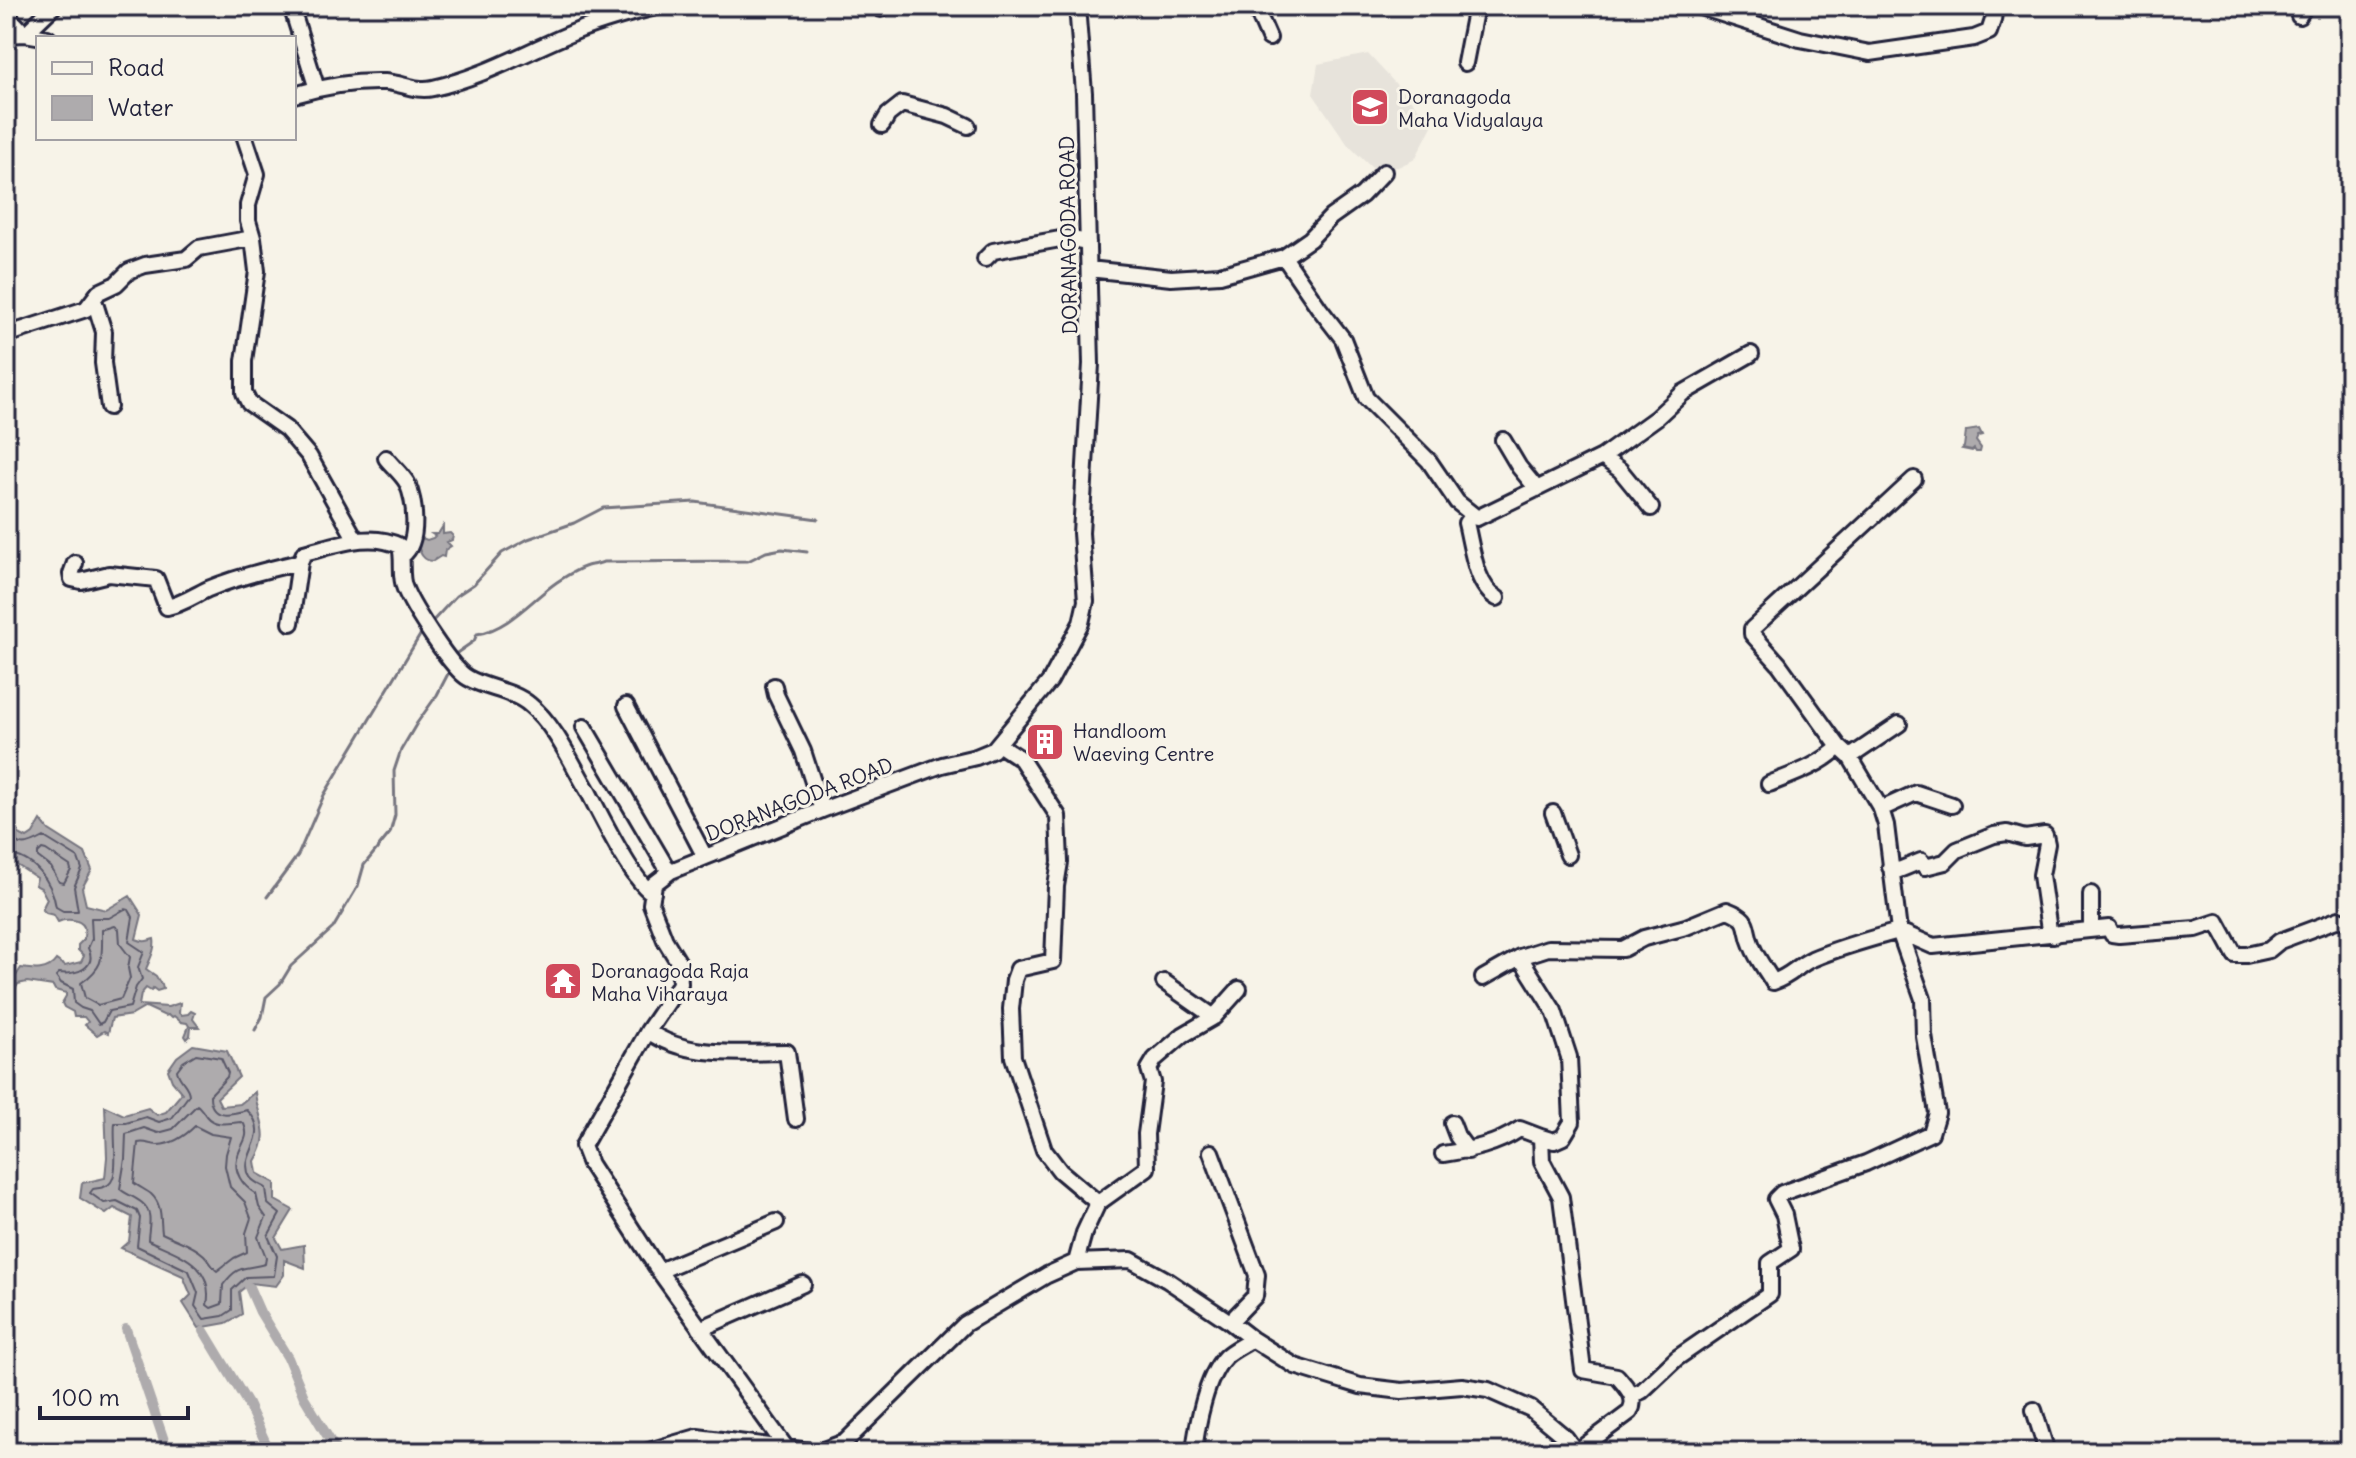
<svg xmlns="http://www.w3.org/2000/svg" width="2356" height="1458" font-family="Delius,sans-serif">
  <rect width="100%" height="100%" fill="#f7f3e8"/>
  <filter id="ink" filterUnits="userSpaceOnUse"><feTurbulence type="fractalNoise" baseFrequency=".0125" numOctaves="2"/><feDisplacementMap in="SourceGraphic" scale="16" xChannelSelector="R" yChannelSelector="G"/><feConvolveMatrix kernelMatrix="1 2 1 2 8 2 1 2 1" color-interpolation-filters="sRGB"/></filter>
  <g filter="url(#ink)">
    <!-- built -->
    <path fill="#e7e3db" d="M1368,54l65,70 -18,35 -17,8 -26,1 -24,-23 -35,-51 5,-30z"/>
    <!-- water -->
    <path fill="#aeabad" stroke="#76747f" stroke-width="2" d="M1979,429l3,6 -4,1 -2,5 5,7 -1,4h-4l-2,-3 -2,2 -10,-2 2,-2 2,-16z
      M443,526v8l7,-1 3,3 -1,4 -5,2 4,4 -6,4 -1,7 -3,-1 -8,5c-10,0 -13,-8 -15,-16l4,-7 5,2 6,-2 2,-2 -3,-2h6z
      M6,817l6,3 7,14 8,4 6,-4 8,-14 8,10 36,23 7,17 -10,18 4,17 20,5 24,-14 12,19 -6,24c10,4 10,2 18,0 2,10 -4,20 -8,30l10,7 4,7 2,1 1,5 -6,2 -4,-3 -2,3 -5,-3 -5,6 -2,11 29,2 12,-4 -1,10 2,2 7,-1 3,-3 4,2 -2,6 6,8h-8l-1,9 -3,3 -2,-3 4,-10 -2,-3 -6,-1 -7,-6 -3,2 -3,-3 -3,1 -19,-9 -14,8 -20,3 -4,15 -4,-2 -7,4 -12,-10 3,-3 -4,-5h-10l-1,-5 -9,-5 -2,-4 4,-7v-3l-11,-3 -2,-4 -26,-4 -9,2 -6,11 -2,-10 11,-17c12,2 27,4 35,-8l9,6 16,-4 3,-6 -6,-6v-5l6,-6c0,-4 1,-8 0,-12 -4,-9 -20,-8 -26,-5l-4,-7 -8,-2 -4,-4 5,-10 -6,-11 -6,-3 2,-7 -31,-20z
      M193,1045l34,6 12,26 -22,21 4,8 19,-2 15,-12c3,29 18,40 0,69l2,12 18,10v17l18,10 -17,28 6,11 22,-4 1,23 -21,-8v15l-8,11 -26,-3 -11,9 3,22 -16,9 -27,5 -16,-25 8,-8 -8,-19 -62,-28 8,-7 3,-24 -18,-9 -8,6 -26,-16 2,-15 23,-5 2,-21 -2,-51 19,9 24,-7 9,7 9,-3 16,-19 -10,-12 -4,-11 9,-13z"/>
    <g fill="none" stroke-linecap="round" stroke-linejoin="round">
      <!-- shore -->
      <path stroke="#5a5969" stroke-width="2" d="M6,827c10,23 20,20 38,10l34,21 4,11 -8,18 4,24h-15l-7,-4c-4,-26 -22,-50 -50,-53
        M42,849l4,1 24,16 1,4 -7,13 -5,-1 -8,-15 -13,-10v-4z
        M125,909l4,1 4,7 -4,25 15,10 -6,15 4,12 -6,8 -6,20 -21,4 -6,11 -4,2 -9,-13 -9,-3 -7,-5 -1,-14 -12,-6 -5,-7 3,-3c17,2 39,-5 29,-25l4,-9 -1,-21h18z
        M115,926l4,3 1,15 10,13 -2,11 2,10 -9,21 -23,6 -13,-7 -4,-15c24,-17 21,-25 21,-53z
        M196,1054l25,4 7,15 -1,4 -17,18c0,24 19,20 37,15 27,26 -10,45 3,67 3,5 11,8 16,11l2,16 12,10 -12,22 9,20 -3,20 -28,1 -14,13v20l-9,6 -19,3 -9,-13 3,-13 -9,-22 -52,-25 3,-28 -3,-7 -20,-10 -13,2 -14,-10 3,-4c6,-1 14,-1 18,-7 8,-12 2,-44 4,-59h11l20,-6 13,5 13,-4 17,-23c0,-10 -11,-15 -12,-25l6,-8z
        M197,1105c4,3 6,7 9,11 9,11 22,7 35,6l3,2c6,14 -2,18 -6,31 -6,17 5,31 18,39l3,13 7,10 -8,20 8,20 -1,7c-20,6 -26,-1 -42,21l-1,19 -11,4 -4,-3c8,-42 -30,-51 -59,-65 0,-8 3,-18 1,-26 -3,-14 -20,-17 -29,-25l5,-30 1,-25 18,-6 14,5 15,-4z
        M195,1126l16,8 20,3 -5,17 -1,12 5,21 15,15 6,16 -5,15 1,19 -13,6 -17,13c-5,-4 -7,-10 -13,-16 -11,-11 -29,-15 -42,-22 -2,-14 1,-28 -11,-39 -5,-4 -12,-7 -17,-11l4,-40c8,-2 12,2 20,2 16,-1 27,-9 37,-19z"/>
      <!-- stream -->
      <path stroke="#76747f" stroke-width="3" d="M430,624l26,-28 18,-12 28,-31 26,-14 46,-16 29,-15 92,-6 123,17
        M454,655l20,-14 3,-7c32,-5 55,-35 80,-52 9,-6 24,-15 34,-17 4,-1 9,-1 12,-3l145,-1 18,-9 16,-3 25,3
        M267,897l31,-42 26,-60 98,-163
        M255,1030l7,-13 4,-20 14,-13 11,-18 42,-38 25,-42 6,-21 26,-32 5,-18 -1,-44 7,-21 16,-27 20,-28 13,-25"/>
      <!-- canal -->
      <path stroke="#aeabad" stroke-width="10" d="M249,1287l11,25 28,46 16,39 33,55
        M126,1329l42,123
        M204,1331l44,73 22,48"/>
      <!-- minor casing -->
      <g stroke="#22223b" stroke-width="20">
        <path id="minor" d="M291,6l26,83
          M878,6l3,3
          M1255,6l14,32
          M1697,6l103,33 70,14 104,-15 15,-6 4,-12 2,-14
          M6,14l19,20 29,-28
          M2299,16l6,-10
          M6,35l19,-1 23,4
          M1465,63l11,-57
          M294,95c30,-9 60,-14 91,-13 17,1 31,10 48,6 51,-11 96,-38 144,-57 27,-11 54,-18 83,-25
          M882,125l6,-10 14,-11 45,12 21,10
          M245,138l12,36 -9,31v16l5,17 4,33 -13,90v32l5,10 37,26 23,27 47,84
          M1284,257l35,51 24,31 23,59 63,63 28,41 20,16 125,-61 54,-39 27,-25 68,-39
          M985,259l8,-8 73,-13 22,4
          M1089,269l82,9 49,-3 64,-18 26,-18 21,-22 31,-22 22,-23
          M94,300l10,32 -1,31 6,44
          M6,335l80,-26 13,-17 17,-8 13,-13 16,-6 41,-6 13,-11 54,-10
          M1503,440l16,27 18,22
          M1602,457l18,13 31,38
          M386,458c6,8 16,16 21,25 8,18 13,59 -4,72
          M1472,515l-6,8c6,23 9,63 31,75
          M75,563l-4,11 1,5 9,2 28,-7 47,5 11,28c16,-3 26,-11 41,-18 29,-12 61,-20 92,-27
          M291,623l9,-61 4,-9c32,-8 66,-22 96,-7 4,14 -1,30 5,43 7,17 47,81 63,89 19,11 45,12 62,27 25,20 42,59 58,86 11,21 47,95 65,102
          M774,686l2,9 27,56 19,59
          M626,706l79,151
          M1899,724l-49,33 -11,-10 -60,-83 -27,-30v-5l162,-150
          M584,727l81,138 6,6
          M998,744l23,15 37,57 2,46 -4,24 -3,75 -35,8 -4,11 -3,29 2,48 31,93 16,21 38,32
          M1769,784c25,-10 50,-18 70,-37
          M1881,809l35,-16 36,12
          M1553,813l15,42
          M1890,867l9,3 22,-9 4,6 20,-5 12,-12 37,-15 13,-2 18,5 20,-3 2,9 -6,31 8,55 5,5
          M2091,894v36
          M1520,957l34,54 15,46 3,65 -9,15 -9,4 -13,-4
          M1483,978l37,-21 28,-9 75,1 21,-11 42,-11 41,-17c26,10 16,16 25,36 5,13 14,24 21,36 18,-6 24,-16 39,-23 28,-12 58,-20 87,-28l-13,-106 -5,-16 -31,-52
          M1164,982l50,35
          M648,1031c39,28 92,21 139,21l9,67
          M1452,1123l5,13 11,15
          M1211,1152l46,123 -2,21 -25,26
          M1076,1262l8,-29 14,-30 49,-35 -1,-34 7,-52 -4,-13 6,-10 28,-24 31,-18 25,-28
          M659,1271l117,-49
          M700,1329l103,-45
          M1632,1395l10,-4 35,-33 93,-64v-31l21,-14 -7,-34 -8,-16 6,-6 84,-30 65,-30 6,-20 -13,-77 -1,-37 -24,-68 34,15 176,-18 3,6 7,1 77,-6 21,-7 18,33h11l23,-5 11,-9 59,-22 11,4
          M2034,1410l13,42
          M787,1449l-128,-178 -69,-107 -7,-18 65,-115 32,-47 -1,-21 -14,-23 -14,-36 3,-20 17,-13 151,-61 120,-45 34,-8 17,-7 57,-69 31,-58 5,-22 -5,-68 10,-169 -7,-271 -7,-87
          M645,1452l52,-15 121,15 27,-10 120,-118 82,-49 29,-13 55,-2 36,20 63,42 22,17 43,27 65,20 42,5 60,-5 26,4 43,19 35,29 10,14 54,-40c8,-15 -4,-25 -13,-36l-34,-6 -22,-173 -19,-36 -1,-24 -21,-8c-24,16 -50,21 -77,25
          M1194,1452c3,-28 12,-75 31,-95 7,-7 19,-12 27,-18"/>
      </g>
      <!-- minor -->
      <use href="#minor" stroke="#f7f3e8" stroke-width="14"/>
    </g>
  </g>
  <!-- icons -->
  <defs>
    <g id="school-square" transform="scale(2)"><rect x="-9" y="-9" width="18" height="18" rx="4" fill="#d1495b" stroke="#f7f3e8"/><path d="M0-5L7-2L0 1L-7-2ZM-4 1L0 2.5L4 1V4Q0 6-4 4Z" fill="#fff"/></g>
    <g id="building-square" transform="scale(2)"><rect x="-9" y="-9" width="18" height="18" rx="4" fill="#d1495b" stroke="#f7f3e8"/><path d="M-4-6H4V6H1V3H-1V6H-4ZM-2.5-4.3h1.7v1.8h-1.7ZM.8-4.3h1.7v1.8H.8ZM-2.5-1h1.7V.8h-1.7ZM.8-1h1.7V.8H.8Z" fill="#fff"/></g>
    <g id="temple-square" transform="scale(2)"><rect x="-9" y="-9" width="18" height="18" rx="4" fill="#d1495b" stroke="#f7f3e8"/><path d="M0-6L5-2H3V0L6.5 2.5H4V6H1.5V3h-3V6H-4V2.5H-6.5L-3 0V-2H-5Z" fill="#fff"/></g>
  </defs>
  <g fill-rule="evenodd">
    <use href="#school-square" x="1370" y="107"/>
    <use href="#building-square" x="1045" y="742"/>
    <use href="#temple-square" x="563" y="981"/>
  </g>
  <g text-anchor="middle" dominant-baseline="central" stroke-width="6" stroke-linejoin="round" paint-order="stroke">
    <!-- poi labels -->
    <g font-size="20" fill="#22223b" stroke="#f7f3e8" text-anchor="start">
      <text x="1398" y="96">Doranagoda<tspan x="1398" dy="23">Maha Vidyalaya</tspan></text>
      <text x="1073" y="730">Handloom<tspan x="1073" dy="23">Waeving Centre</tspan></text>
      <text x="591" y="970">Doranagoda Raja<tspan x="591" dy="23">Maha Viharaya</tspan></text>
    </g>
    <!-- street labels -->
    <g font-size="20" fill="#22223b" stroke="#f7f3e8">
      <text transform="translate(1068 235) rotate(-91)">DORANAGODA ROAD</text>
      <text transform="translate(799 799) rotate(-21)">DORANAGODA ROAD</text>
    </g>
  </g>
  <!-- margin -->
  <rect width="2356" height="1458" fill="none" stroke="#f7f3e8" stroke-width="32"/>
  <rect x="16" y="16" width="2324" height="1426" fill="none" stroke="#22223b" stroke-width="3" filter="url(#ink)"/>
  <!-- legend -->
  <rect x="36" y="36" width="260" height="104" fill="#f7f3e8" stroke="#a29fa3" stroke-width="2"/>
  <rect x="52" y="62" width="40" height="12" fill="#f7f3e8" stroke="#a29fa3" stroke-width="2"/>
  <text x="108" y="76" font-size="24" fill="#22223b">Road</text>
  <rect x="52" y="96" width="40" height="24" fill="#aeabad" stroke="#a29fa3" stroke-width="2"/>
  <text x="108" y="116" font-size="24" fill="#22223b">Water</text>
  <!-- scale -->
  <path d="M40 1406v12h148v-12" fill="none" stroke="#22223b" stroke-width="4"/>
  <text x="52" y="1406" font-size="24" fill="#22223b" stroke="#f7f3e8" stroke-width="6" paint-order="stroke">100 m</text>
</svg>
